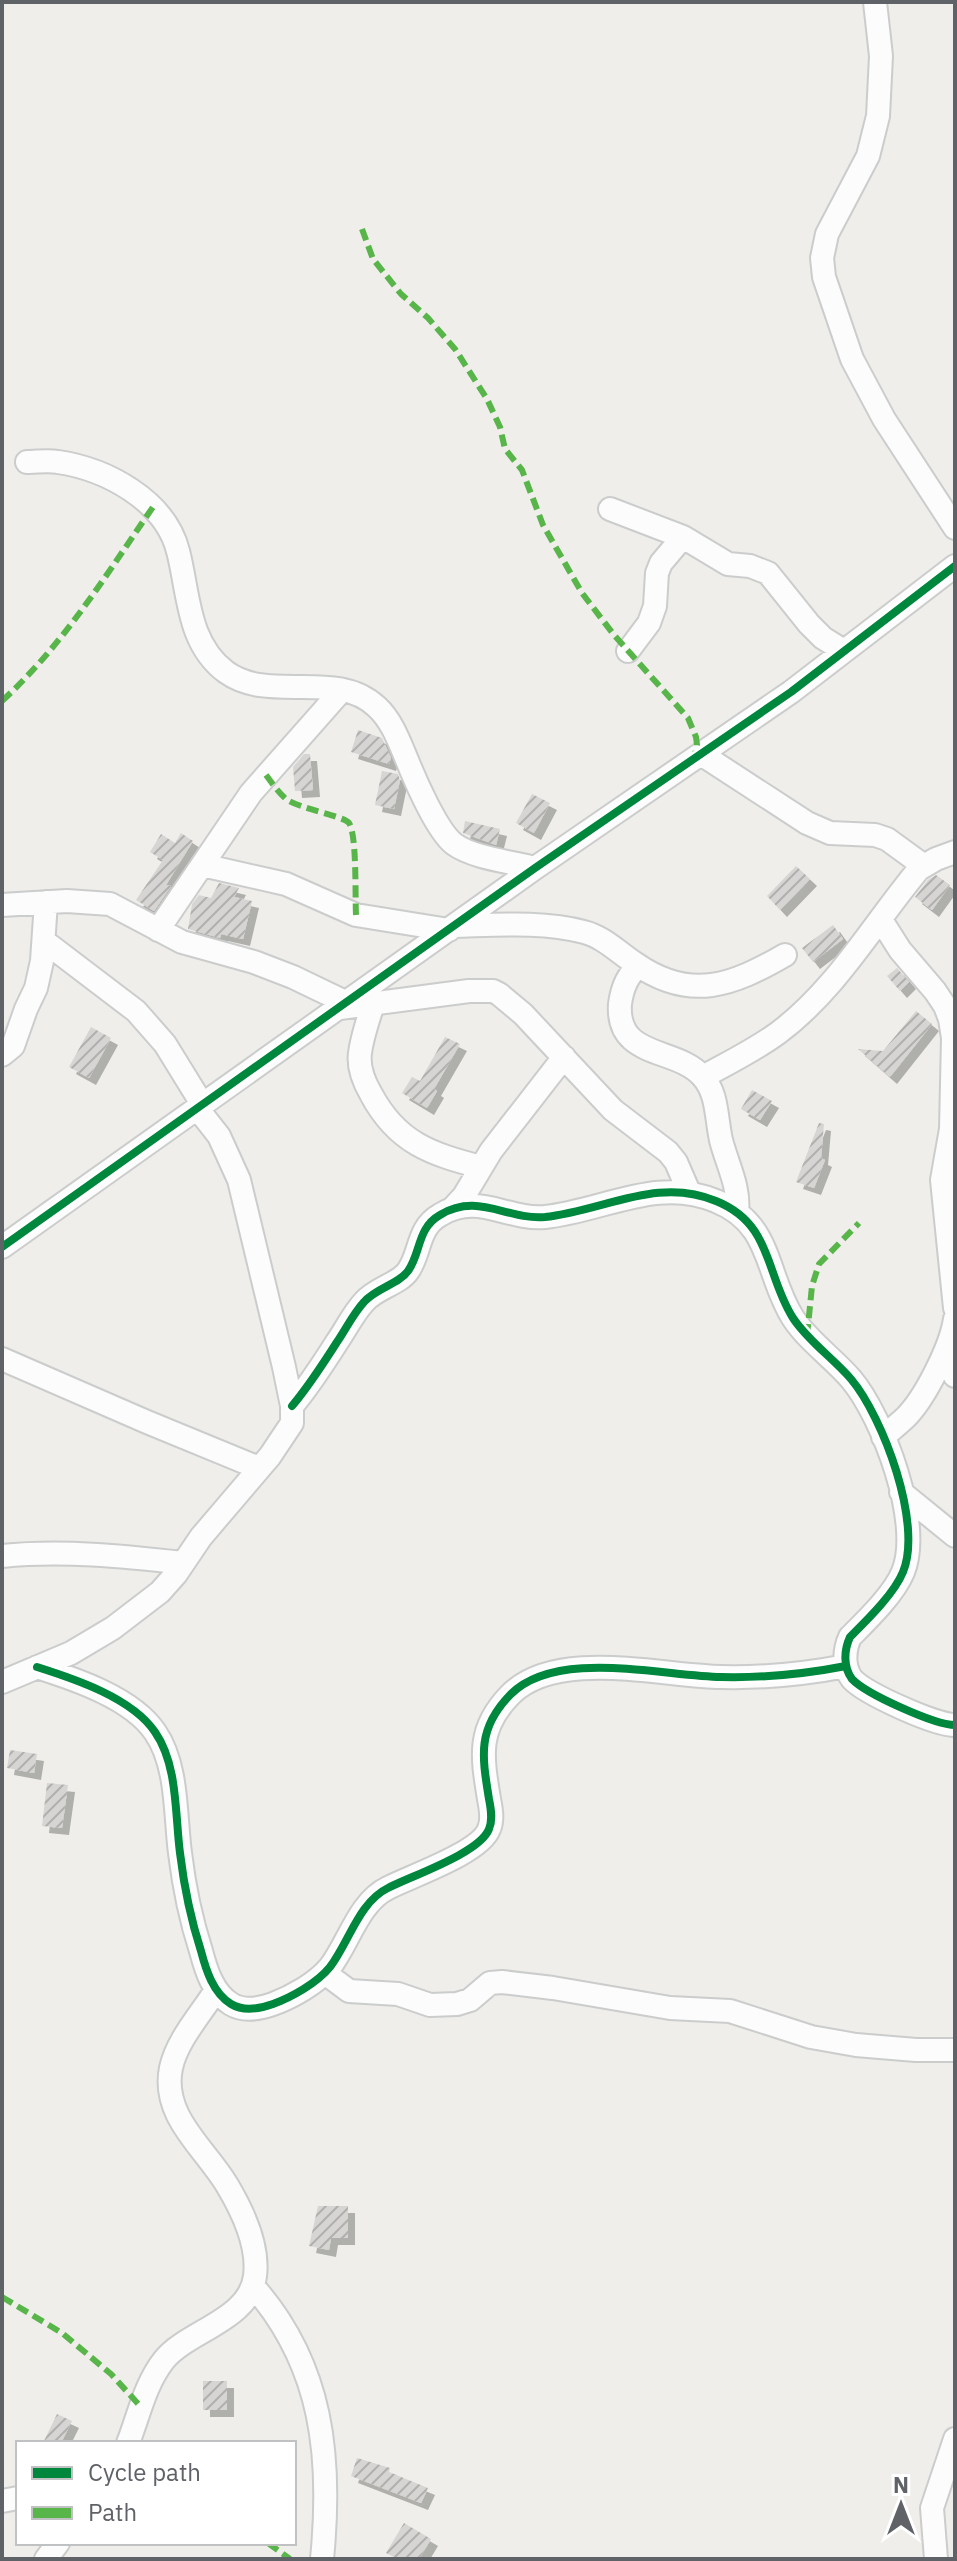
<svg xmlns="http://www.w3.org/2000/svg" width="957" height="2561" font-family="'IBM Plex Sans',sans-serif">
  <defs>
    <pattern id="building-hatch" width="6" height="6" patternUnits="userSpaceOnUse" patternTransform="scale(2)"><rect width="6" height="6" fill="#d6d5d3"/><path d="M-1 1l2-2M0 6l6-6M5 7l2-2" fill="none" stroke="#b1b0af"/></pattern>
    <filter id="shadow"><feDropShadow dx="7" dy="7" stdDeviation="0" flood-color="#0004"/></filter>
  </defs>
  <rect width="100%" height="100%" fill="#efeeea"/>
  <!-- building -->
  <path fill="url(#building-hatch)" filter="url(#shadow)" d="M358,730l24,8 9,20 -2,6 -38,-12z
    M304,754h6l3,36 -18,1 -2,-24z
    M382,771l16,3 2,6 -6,29 -19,-4z
    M532,794l18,9 -16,30 -18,-10z
    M465,821l35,8 -4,16 -33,-12z
    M181,833l12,8 -27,44 5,1 -17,25 -18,-11 27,-40 -13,-8 11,-18 14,9z
    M796,866l14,13 -30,31 -13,-14z
    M936,875l14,10 -18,25 -17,-13 13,-17z
    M219,883l20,5 -5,9 18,4 -9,38 -22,-5 -1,4 -32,-9 4,-25 7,-9 12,3z
    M833,925l10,14 -30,23 -11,-14z
    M897,968l12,14 -9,9 -13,-15z
    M916,1011l16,13 -42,53 -32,-28 25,2z
    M91,1027l20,11 -22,40 -20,-11z
    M445,1037l15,7 -26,45 3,2 -10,17 -25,-15 10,-16 8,4z
    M752,1090l20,11 -12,19 -19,-11z
    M819,1123l5,1 -3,34 4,2 -11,28 -18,-6z
    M10,1750l27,4 -3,19 -27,-5z
    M47,1783l21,2 -6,43 -20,-2z
    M318,2206h30v32h-17l-2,12 -20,-4z
    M203,2381h24v29h-24z
    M57,2414l15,7 -11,22h-18z
    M357,2458l33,10 -1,4 39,16 -7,15 -70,-27z
    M404,2523l27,16 -12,20h-21l-12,-6z"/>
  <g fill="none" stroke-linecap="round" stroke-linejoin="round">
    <!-- minor casing -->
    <g stroke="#cbcccc" stroke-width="26">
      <path id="minor" d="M875,2l6,54 -3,60 -10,40 -41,78 -5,24 2,19 28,82 32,60 71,109
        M27,462c10,0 21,-2 31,0 48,7 107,38 120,89 11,42 9,92 48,121 44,32 110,-4 151,35 15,14 22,34 30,53 8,20 30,71 47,84 19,14 58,18 81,24
        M610,509l73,28 45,27 22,2 18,7 41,51 14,14 21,13
        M628,651l21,-28 6,-17 2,-33 4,-10 22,-26
        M701,754l106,69 23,10 45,2 12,4 37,27
        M202,865l84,19 70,31 93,15
        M2,905l65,-4 43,3 72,38 72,20 39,15 54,26
        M881,920l19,30 35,41 10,15 5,13 3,19 -2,91 -9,51 13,128
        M454,926c42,-1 89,-5 130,6 20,5 35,21 52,32 55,38 97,21 149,-9
        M158,930l93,-137 91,-103
        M44,941l92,70 29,33 37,60
        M639,966c-12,9 -17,23 -19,38 -4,55 56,43 82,72 16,17 14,42 19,64 6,24 19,47 16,72
        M373,1004c-5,16 -11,33 -13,49 -2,14 4,29 11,41 26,49 60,60 110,73
        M340,1008l129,-17h24l6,3 24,20 90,96 55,42 8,10 13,30 4,2
        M2,1055l11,-9 13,-37 10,-21 6,-27 4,-59
        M703,1077c25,-14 52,-27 75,-44 58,-43 95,-109 141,-164l17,-10 19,-7
        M452,1209l12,-13 27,-45 73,-94
        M2,1247l533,-379 256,-176 164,-126
        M953,1341l2,35
        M2,1359l145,63 112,46
        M292,1406c17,-20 31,-42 45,-64 9,-13 16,-28 27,-40 12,-14 35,-18 44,-31 13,-18 9,-43 32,-56 38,-23 66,5 105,2 58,-6 113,-41 171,-16 57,23 49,73 77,117 15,23 40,40 58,61 32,38 72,145 52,193 -9,22 -36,48 -53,65 -6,13 -7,30 2,42 14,15 83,46 103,46
        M883,1437c8,-7 17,-14 24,-21 19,-20 44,-70 48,-97
        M901,1492l54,44
        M2,1556c60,-6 121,0 181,7
        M37,1667c38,12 95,31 118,65 23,33 20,83 25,121 4,33 11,67 21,98 5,19 12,42 30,53 13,8 28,5 42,0 19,-7 44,-21 57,-37 19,-25 29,-65 58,-79 23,-12 92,-35 101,-59 4,-9 2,-20 0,-30 -7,-43 -12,-70 21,-104 46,-47 152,-19 211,-18 42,1 84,-3 125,-11
        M2,1682l69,-29 42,-25 47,-36 16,-18 25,-37 69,-81 22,-33v-17l-8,-39 -45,-187 -20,-44 -22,-28
        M325,1973l24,18 49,3 32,11 27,-1 13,-4 20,-17 12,-1 51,6 117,20 60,3 81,26 45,8 60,5h39
        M253,2286c70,79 79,171 69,273
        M128,2443c11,-28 17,-59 36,-83 23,-29 86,-40 91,-84 4,-31 -13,-66 -28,-91 -22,-37 -66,-69 -56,-117 6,-28 30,-54 45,-78
        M2,2501l16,-3
        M46,2559l12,-16
        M936,2559l-4,-51 23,-69"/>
    </g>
    <!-- minor -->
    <use href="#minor" stroke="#fdfcfc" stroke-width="22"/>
    <!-- quiet -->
    <path stroke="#58b549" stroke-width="6" stroke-dasharray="12 6" stroke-linecap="butt" d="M362,229l11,30 28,35 27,24 27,31 32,50 13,28 5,22 17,21 21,55 39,68 32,42 74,83 8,19 1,8 -3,14
      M2,701c62,-57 104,-126 151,-194
      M266,775c6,8 12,17 20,24 14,10 58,17 63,24 8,11 6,74 7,92
      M807,1336l5,-50 7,-22 40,-41
      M2,2297l60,36 49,41 30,33
      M268,2543l22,16"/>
    <!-- cycleway casing -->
    <g stroke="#fff" stroke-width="13">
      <path id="cycleway" d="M2,1247l533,-379 256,-176 164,-126
        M292,1406c17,-20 31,-42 45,-64 9,-13 16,-28 27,-40 12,-14 35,-18 44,-31 13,-18 9,-43 32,-56 38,-23 66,5 105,2 58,-6 113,-41 171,-16 57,23 49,73 77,117 15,23 40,40 58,61 32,38 72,145 52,193 -9,22 -36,48 -53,65 -6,13 -7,30 2,42 14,15 83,46 103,46
        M37,1667c38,12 95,31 118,65 23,33 20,83 25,121 4,33 11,67 21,98 5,19 12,42 30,53 13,8 28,5 42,0 19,-7 44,-21 57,-37 19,-25 29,-65 58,-79 23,-12 92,-35 101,-59 4,-9 2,-20 0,-30 -7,-43 -12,-70 21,-104 46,-47 152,-19 211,-18 42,1 84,-3 125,-11"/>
    </g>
    <!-- cycleway -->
    <use href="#cycleway" stroke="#00873e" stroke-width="8"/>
  </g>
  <!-- border -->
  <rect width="957" height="2561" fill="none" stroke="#5f6368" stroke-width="8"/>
  <!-- legend -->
  <rect x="16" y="2441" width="280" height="104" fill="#ffffff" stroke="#bfc1c3" stroke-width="2"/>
  <rect x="32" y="2467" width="40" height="12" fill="#00873e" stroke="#bfc1c3" stroke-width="2"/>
  <text x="88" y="2481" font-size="24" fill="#5f6368">Cycle path</text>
  <rect x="32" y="2507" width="40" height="12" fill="#58b549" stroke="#bfc1c3" stroke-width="2"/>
  <text x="88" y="2521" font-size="24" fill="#5f6368">Path</text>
  <!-- north arrow -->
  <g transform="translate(901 2505)" stroke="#ffffff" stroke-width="6" paint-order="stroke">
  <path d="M0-6L14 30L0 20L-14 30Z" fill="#5f6368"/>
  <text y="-12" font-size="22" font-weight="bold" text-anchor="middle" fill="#5f6368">N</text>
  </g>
</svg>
